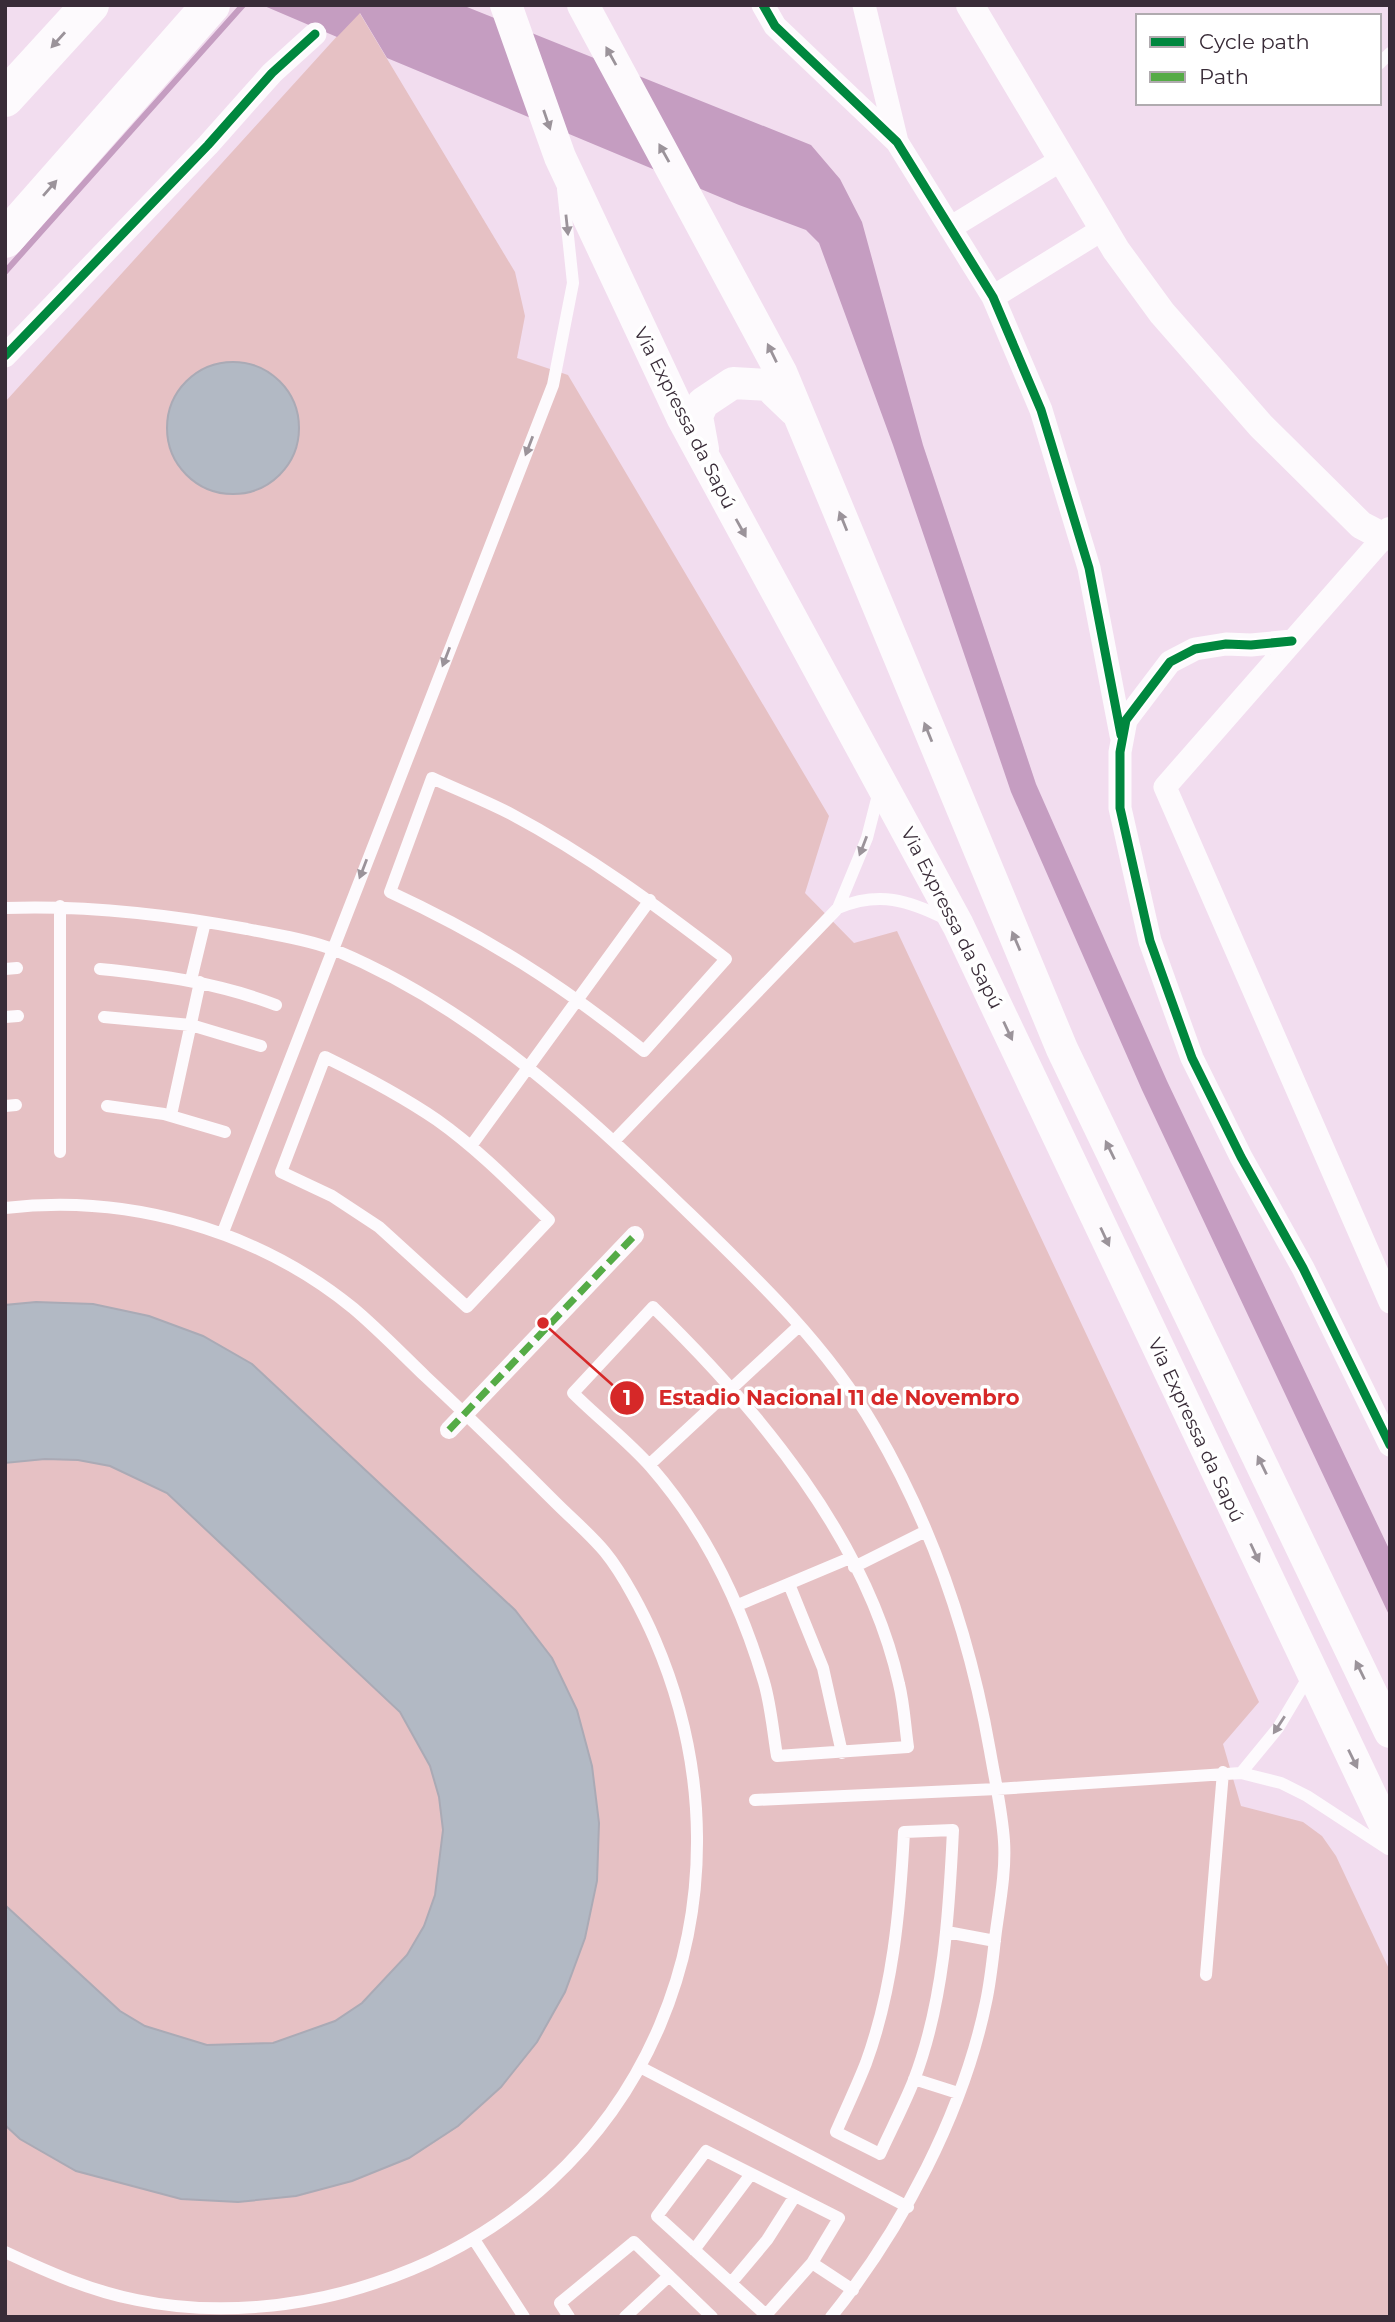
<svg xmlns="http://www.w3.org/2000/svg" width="1395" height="2322" font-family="Montserrat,sans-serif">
  <rect width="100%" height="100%" fill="#f2ddef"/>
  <!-- green -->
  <path fill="#e6c1c4" d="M359,12l156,260 10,44 -8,42 51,17 261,441 -24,77 49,50 43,-12 362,771 -36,42 18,62 62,16 19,14 14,20 54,115v346h-1385v-1915z"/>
  <!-- water -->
  <path fill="#c59dc1" d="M262,5h200l349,140 29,34 22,43 61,223 113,339 131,297 223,470v66l-248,-527 -131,-298 -118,-347 -74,-202 -13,-13 -67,-25 -352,-147 -27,-45 -23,24z"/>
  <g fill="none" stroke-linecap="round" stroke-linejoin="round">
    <!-- stream -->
    <path stroke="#c59dc1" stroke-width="6" d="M5,272l238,-267"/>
  </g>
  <!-- building -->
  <path fill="#b2b9c4" stroke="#aaaab5" stroke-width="2" d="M167 428a66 66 0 1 1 132 0a66 66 0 1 1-132 0Z
    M36,1302l57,2 56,12 54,20 49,28 263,246 37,48 25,52 15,56 7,57 -2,58 -12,57 -20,54 -28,50 -36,45 -43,39 -49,32 -57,23 -56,15 -58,6 -57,-3 -105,-28 -56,-32 -15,-14v-220l115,106 25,15 62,19 66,-2 62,-22 27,-18 45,-48 17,-29 11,-31 8,-65 -4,-33 -9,-31 -30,-54 -233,-219 -57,-27 -32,-6 -33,-1 -40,4v-158z"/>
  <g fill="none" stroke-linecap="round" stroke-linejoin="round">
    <!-- service -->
    <path stroke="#fdfafd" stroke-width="12" d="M1379,64l11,-11
      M432,778c26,12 54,23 79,36 77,41 146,92 215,145l-82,92c-83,-67 -157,-114 -254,-159z
      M60,906v246
      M5,908c82,-3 161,6 242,21 28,6 61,10 88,21 127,53 229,143 326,236 77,75 160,149 214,242 59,101 95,209 115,323 5,29 12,60 14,90 2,29 -4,61 -8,90 -3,24 -5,48 -10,71 -23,111 -84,227 -155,315
      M838,908c41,-17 70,-8 108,11
      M5,969l12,-1
      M100,969c61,6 119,14 176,36
      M191,980l14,-58
      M5,1017l13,-1
      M104,1017l87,8 70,21
      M325,1057c39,19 77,39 112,63 41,29 76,65 112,100l-82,87 -88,-80 -47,-31 -51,-24z
      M5,1106l11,-1
      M107,1106l57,8 61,18
      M171,1115l29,-133
      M614,1141l224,-233 29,-70 12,-47
      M471,1146l179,-246
      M5,1208c123,-15 252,22 348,100 25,21 49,46 73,69 44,41 87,83 130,126 16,16 35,32 49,49 18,22 39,62 50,88 112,261 -6,553 -280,643 -74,25 -161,33 -238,17 -47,-9 -89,-28 -132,-48
      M223,1232l330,-847 20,-102 -10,-94
      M653,1307c104,101 214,232 246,377 5,20 6,42 9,63l-131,9c-4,-24 -6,-50 -13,-74 -23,-78 -59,-153 -113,-215 -24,-27 -53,-49 -78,-74z
      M649,1465l150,-139
      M854,1567l72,-36
      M789,1584l34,84 19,85
      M738,1605l112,-47
      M1241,1773l37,-45 31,-52
      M755,1800l242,-11 244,-16 40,10 26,13 81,53
      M953,1830c-4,83 -9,171 -39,250 -10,25 -23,50 -34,74l-44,-22c10,-23 21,-46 30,-69 27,-74 34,-153 38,-231z
      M947,1932l48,9
      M1206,1975l17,-203
      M640,2067l268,140
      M914,2079l44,14
      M706,2151l133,67 -27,45 -46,52 -109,-99z
      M475,2241l49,76
      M694,2250l57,-76
      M812,2263l41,27
      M731,2283l36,-43 28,-44
      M569,2317l-9,-14 74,-61 78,75
      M625,2317l44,-41"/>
    <!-- pedestrian -->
    <path stroke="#fdfafd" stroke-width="18" d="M449,1430l186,-195"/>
    <!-- minor -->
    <path stroke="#fdfafd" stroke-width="23" d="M763,5l12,21 122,116 96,155 48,113 48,158 32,167
      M864,5l33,137
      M950,228l111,-68
      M993,297l110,-68
      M5,356l203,-211 64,-72 43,-39
      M1384,537l-219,250 225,515
      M1292,641l-41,4 -25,-1 -31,5 -25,13 -44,58 -6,32v56l30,133 42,117 49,99 62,111 87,177"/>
    <!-- tertiary -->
    <path stroke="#fdfafd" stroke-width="28" d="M970,5l146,245 46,63 99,113 100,99 23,12 6,-6"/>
    <!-- secondary -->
    <path stroke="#fdfafd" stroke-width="32" d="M506,5l54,152 122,260 276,508 432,911
      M583,5l198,367 281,677 328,683
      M703,449l-6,-33 6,-13 30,-20 35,2 26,25"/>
    <!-- motorway -->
    <path stroke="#fdfafd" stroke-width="38" d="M5,98l85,-93
      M5,239l206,-234"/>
    <!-- quiet -->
    <path stroke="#55ab46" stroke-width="7" stroke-dasharray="14 7" stroke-linecap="butt" d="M449,1430l186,-195"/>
    <!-- cycleway casing -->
    <g stroke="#fff" stroke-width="13">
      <path id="cycleway" d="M763,5l12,21 122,116 96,155 48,113 48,158 32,167
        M5,356l203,-211 64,-72 43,-39
        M1292,641l-41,4 -25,-1 -31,5 -25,13 -44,58 -6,32v56l30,133 42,117 49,99 62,111 87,177"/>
    </g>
    <!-- cycleway -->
    <use href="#cycleway" stroke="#00873e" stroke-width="9"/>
  </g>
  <!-- one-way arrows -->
  <defs><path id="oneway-solid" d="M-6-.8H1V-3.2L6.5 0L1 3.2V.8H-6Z" transform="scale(1.75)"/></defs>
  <g fill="#9b939a">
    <use href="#oneway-solid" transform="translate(58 40) rotate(132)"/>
    <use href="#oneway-solid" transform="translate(611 56) rotate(-119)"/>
    <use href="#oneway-solid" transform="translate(547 120) rotate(71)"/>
    <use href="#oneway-solid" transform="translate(664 153) rotate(-119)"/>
    <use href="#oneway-solid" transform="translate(50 188) rotate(-49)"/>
    <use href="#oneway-solid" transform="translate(567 225) rotate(84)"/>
    <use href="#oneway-solid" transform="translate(772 353) rotate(-116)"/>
    <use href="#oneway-solid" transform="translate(529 446) rotate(111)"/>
    <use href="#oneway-solid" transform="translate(843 521) rotate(-112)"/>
    <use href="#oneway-solid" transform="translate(741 528) rotate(61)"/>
    <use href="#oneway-solid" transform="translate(446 657) rotate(111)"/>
    <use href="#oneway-solid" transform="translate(928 732) rotate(-112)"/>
    <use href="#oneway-solid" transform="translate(863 846) rotate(111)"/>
    <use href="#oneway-solid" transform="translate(363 869) rotate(111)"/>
    <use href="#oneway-solid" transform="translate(1016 941) rotate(-113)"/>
    <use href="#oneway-solid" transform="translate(1008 1031) rotate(65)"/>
    <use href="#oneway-solid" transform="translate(1110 1150) rotate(-116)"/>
    <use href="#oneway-solid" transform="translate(1105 1237) rotate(65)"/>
    <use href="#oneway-solid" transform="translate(1262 1465) rotate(-116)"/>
    <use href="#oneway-solid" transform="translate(1255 1553) rotate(65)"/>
    <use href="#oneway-solid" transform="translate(1360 1670) rotate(-116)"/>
    <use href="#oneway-solid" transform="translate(1279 1725) rotate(123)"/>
    <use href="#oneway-solid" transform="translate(1353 1759) rotate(64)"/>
  </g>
  <g text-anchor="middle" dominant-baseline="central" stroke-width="7" stroke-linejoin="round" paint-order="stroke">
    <!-- street labels -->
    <g font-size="19" fill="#392c38" stroke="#fff">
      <text transform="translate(685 418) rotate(63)">Via Expressa da Sapú</text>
      <text transform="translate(952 918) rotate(63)">Via Expressa da Sapú</text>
      <text transform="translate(1196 1430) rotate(65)">Via Expressa da Sapú</text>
    </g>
  </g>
  <!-- callouts -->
  <path fill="none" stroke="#d62828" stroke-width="2.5" d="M543 1323L627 1398"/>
  <g fill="#d62828" stroke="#fff" stroke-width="2.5">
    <circle cx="543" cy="1323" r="7"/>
    <circle cx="627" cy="1398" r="18"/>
  </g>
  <g font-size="21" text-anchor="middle" font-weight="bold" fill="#fff">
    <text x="627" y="1405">1</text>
  </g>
  <g font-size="21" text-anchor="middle" font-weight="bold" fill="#d62828" stroke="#fff" stroke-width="7" stroke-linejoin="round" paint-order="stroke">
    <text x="839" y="1405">Estadio Nacional 11 de Novembro</text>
  </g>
  <!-- border -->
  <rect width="1395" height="2322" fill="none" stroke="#392c38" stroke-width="14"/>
  <!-- legend -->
  <rect x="1136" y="14" width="245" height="91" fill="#ffffff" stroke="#b0abaf" stroke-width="2"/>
  <rect x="1150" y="37" width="35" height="10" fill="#00873e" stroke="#b0abaf" stroke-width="2"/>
  <text x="1199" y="49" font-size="21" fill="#392c38">Cycle path</text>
  <rect x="1150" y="72" width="35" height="10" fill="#55ab46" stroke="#b0abaf" stroke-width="2"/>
  <text x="1199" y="84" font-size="21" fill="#392c38">Path</text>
</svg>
